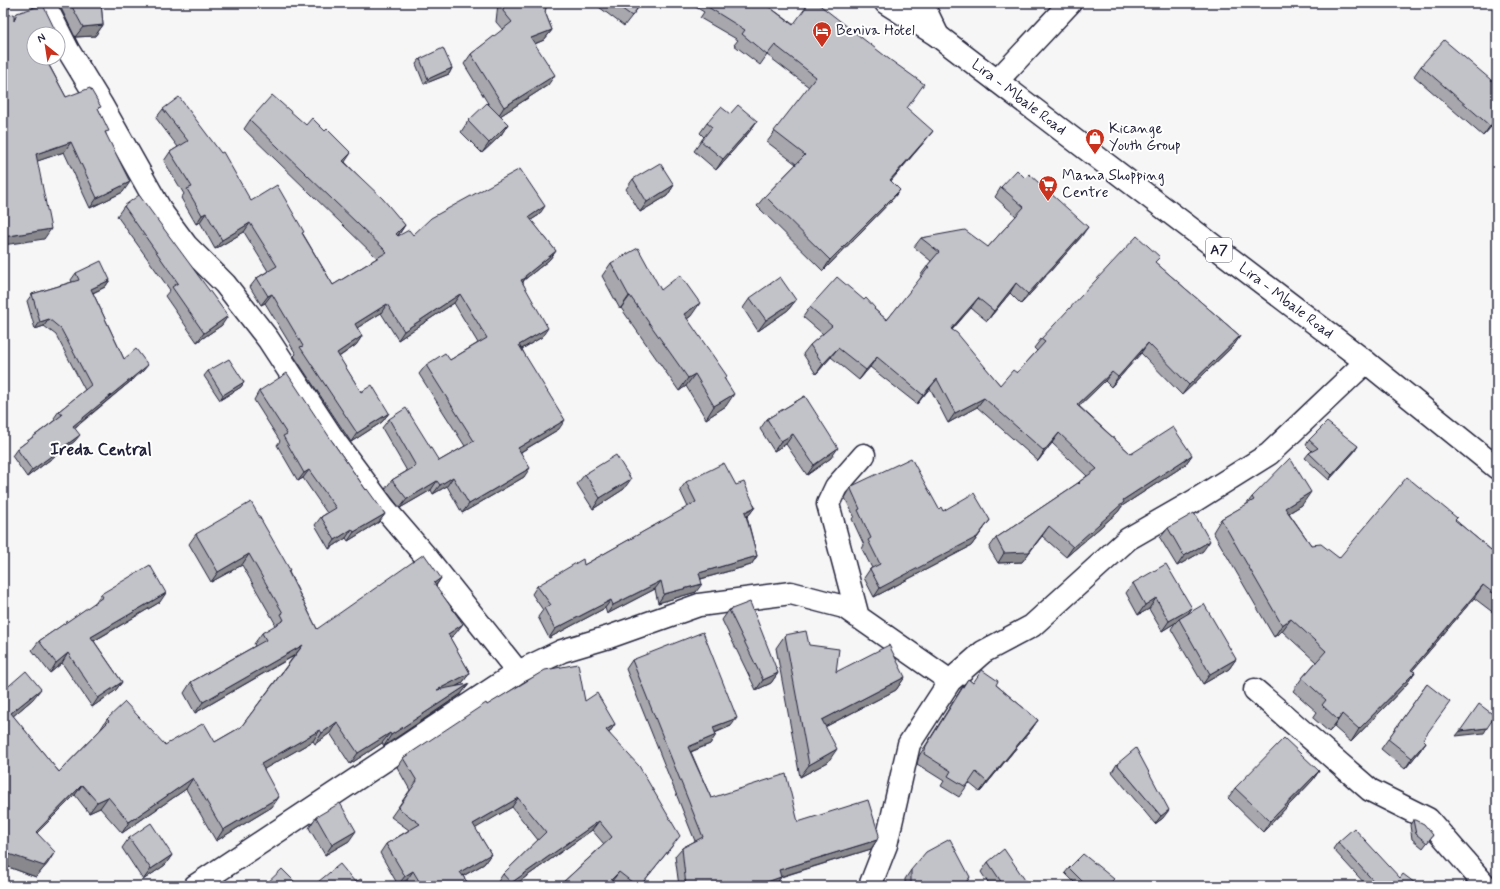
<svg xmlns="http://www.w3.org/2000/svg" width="1500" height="889" font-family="Mynerve,sans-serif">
  <rect width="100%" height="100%" fill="#f6f6f7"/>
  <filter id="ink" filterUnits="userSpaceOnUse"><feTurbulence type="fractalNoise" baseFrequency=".025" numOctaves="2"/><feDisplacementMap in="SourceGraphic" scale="8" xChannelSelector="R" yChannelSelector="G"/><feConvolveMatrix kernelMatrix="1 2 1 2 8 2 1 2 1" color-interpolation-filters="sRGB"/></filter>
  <g filter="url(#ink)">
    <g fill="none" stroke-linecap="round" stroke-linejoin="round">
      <!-- minor casing -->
      <g stroke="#22223b" stroke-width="25">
        <path id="minor" d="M44,3l24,47 33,54 62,110 23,31 39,39 43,55 68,104 49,66 43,50 90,113
          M997,81l73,-78
          M858,617l-30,-113 8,-17 28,-32
          M1255,690l115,100 58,29 58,67
          M195,886l323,-214 44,-21 47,-14 90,-32 92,-12 53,14 106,74
          M870,886l16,-41 23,-101 41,-63 33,-29 49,-26 96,-87 66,-38 75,-47 97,-92"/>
      </g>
      <!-- major casing -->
      <g stroke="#22223b" stroke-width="25">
        <g id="major">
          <path id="s1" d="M886,3l52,33 428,326 131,106"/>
          <path d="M922,3l16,33"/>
        </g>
      </g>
      <!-- minor -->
      <use href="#minor" stroke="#fff" stroke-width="22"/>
      <!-- major -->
      <use href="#major" stroke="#fff" stroke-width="22"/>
    </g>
    <!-- wall -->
    <path fill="#a7a7ad" stroke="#22223b" d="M64,3h37l2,22 -8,11 -20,1 -14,-29z
      M498,3h49l-2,9 7,18 -8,10 -9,4 13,41 -48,31 8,8 -7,11 -19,18 -21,-21 7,-11 21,-16 -25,-41 7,-10 32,-24 -7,-8z
      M590,3h52l-18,23 -29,-22 -1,2z
      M697,3h67l143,105 18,33 -34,40 1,19 -69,71 -66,-65 8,-10 31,-32 -29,-22 42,-55 -42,-32 -7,10 -26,-20 4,-5 -38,-22 4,-6 -10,-6z
      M17,13l17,45h23l-9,5 18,34 33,13 24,82 -33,16 -26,-56 -27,9 7,78 -35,-224 5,3z
      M420,59l32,9 -3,6 -25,10 -8,-20z
      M1421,66l76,54 -14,16 -69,-60z
      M163,109l88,92 52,33 30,51 44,-27 -133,-129 6,-9 95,42 60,63 -7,11 15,-1 126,-20 -8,5 25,31 -7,9 -25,20 -1,3 19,54 -20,12 37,80 -38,23 3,25 -62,36 -15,-27 -14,8 -2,-4 -31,18 -15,-19 7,-9 15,-9 -25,-43 7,-9 50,42 26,-15 -46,-72 7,-9 24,-5 28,-17 -24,-40 -56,37 -17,-27 -24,15 5,8 -6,9 -17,12 22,35 28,21 -7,9 -31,20 -57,-86 2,-2 -31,-51 -4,2 -11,-18 7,-9 11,-7 -24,-39 -29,17 -15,-27 -4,2 -15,-26 3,-4 -20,-33 6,-9 8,-5 -22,-29z
      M757,121l-7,10 -34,39 -22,-19 10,-14 -4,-4 7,-10z
      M633,179l41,6 -7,11 -27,16 -14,-23z
      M1001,187l80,50 -60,67 -11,-11 -23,28 -16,-13 -19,22 48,55 17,-12 20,-22 -3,-3 7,-9 115,-76 84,73 -6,9 -52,50 -41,-42 -30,34 -6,-6 -26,25 52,48 61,1 -7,10 -63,41 -4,6 -52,45 -24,-21 -20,26 -24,1 -9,-15 7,-10 82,-55 1,-1 8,-6 -35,-33 -14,18 -61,-54 -29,16 -18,-35 -13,16 -47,-37 -11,13 -28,-23 -15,17 -13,-20 7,-9 13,-11 -20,-17 7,-10 64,2 13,11 35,-43 -2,-1 11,-15 -17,-14 7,-9 67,9 28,-31 -21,-19z
      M124,206l98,119 -25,17 -32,-46 5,-6 -53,-74z
      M611,263l50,27 30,26 -4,3 38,60 1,27 -20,13 -20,-33 -7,5 -58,-83 -1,1 -18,-33z
      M76,273l34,7 -5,7 -12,6 31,66 19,12 -68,57v13l-48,36 -15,-21 5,-7 38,-29 -1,-2 5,-7 26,-21 -29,-55 -12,-9 -9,3 -8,-28 5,-7 40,-12 -1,-2z
      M750,298l46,2 -8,10 -30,21 -15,-23z
      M208,371l36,11 -3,5 -21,13 -16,-24z
      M259,391l73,50 34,49 19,24 -6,8 -31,19 -2,-3 -17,11 -14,-24 6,-8 6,-4 -24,-35 -5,3 -21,-36 3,-4 -26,-41z
      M805,396l26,62 -24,17 -21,-31 -12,7 -14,-22 7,-10z
      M1309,440l46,11 -26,29 -24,-22 4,-5 3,-2 -6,-6z
      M585,474l39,15 -31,20 -16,-25z
      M686,482l50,3 19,22 -6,8 -2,2 10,39 -6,9 -50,14 -5,13 -38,11 -3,-14 -48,25 -2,-6 -56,30 -11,-21 5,-7 -11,-16 5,-8 47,-21 104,-58 -8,-17z
      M852,486l87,23 4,2 47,9 -19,26 -97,51 -10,-19 6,-9 2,-1 -10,-19 2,-4 -12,-26 2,-3 -9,-18z
      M1252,497l50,8 -13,8 22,32 28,13 116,-38 42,35v56l-2,3 -21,-16 -62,73 3,1 -9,13 -55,57 -17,-15 -5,5 -16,-14 4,-6 -24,-21 9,-13 14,-16 -34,-31 -8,6 -61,-105 8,-13 25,-14z
      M1168,528l35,23 -26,15 -17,-28z
      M196,534l94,36 -1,2 28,57 124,-51 -5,8 19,48 -5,4 20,35 -8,10 -5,3 12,-2 -8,10 -77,52 -2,-3 -32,21 -20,-31 -15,11 -2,-3 -49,28 8,38 -56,34 -30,-52 -64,44 -22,-25 -11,5 -14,-18 -38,38 11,30 -12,14 -33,-12v-174l30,8 -20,17 46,56 41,-42 7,-11 58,26 50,-3 26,-15 53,-71 -99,57 -11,-20 7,-11 64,-36 -1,-2 8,-11 13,-7 -1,-2 1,-1 -33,-58 -31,17 -22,-38z
      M1133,583l59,25 -4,5 48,46 -7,10 -26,15 -32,-55 4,-6 -13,8 -13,-22 -11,6 -12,-22z
      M101,594l59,8 -66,39 28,41 -7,9 -23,16 -30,-44 -12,10 -18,-23 7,-9 56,-38z
      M729,610l49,63 -7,10 -15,7 -34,-70z
      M785,635l24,10 27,27 69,5 -9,13 -71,37 3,35 -28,15 -24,-129z
      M632,660l99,66 -16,7 -5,11 -19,8 20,46 87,24 79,18 -6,9 -90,28 -6,9h-96l-4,-30 7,-8 13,-7 -69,-172z
      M968,679l5,4 23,2 42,35 -7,10 -51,62 -11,-9 -10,14 -18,-11 3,-5 -27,-17 2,-8 42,-67z
      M1427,684l-4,55 3,3 -7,10 -14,17 -24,-20z
      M585,701l30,23 -6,9 64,112 -33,41h-21l-7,-5 -4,5h-49l45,-42 -12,-14 -79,56h-14l-2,-3 6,-9 35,-34 -26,-33 -37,21 16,26 -7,10 -21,12 7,10h-60l-3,-6 -9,5 -18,-32 6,-9 23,-14 -18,-13 19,-27 -13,-23 6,-9 84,-53z
      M1117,764l46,54 -8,6 -43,-52z
      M1319,771l-7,10 -49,51 -35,-34 7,-10z
      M316,817l33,24 -24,14 -16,-27z
      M1413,820l20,15 -10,13 -11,-9 -2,-14z
      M129,838l43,17 -7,10 -22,15 -21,-32z
      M1338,842l62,36 19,8h-52l-34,-37z
      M988,862l41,24h-39l-9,-14z
      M1069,868l41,16 -2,2h-30l-13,-13z
      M911,870l59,7 -6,9h-59v-7z"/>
    <!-- shaded-wall -->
    <path fill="#88888d" stroke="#22223b" d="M103,25l-8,11 -20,1 8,-10z
      M552,30l-8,10 -20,8 7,-10z
      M63,49l-5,7v-5z
      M45,58h12l-19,10z
      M452,68l-3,6 -25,10 4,-5z
      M555,75l-7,10 -51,33 7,-11z
      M1497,118v2l-14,16 7,-10z
      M757,121l-7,10 -34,39 7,-11z
      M508,124l-7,11 -19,18 7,-10z
      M933,131l-8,10 -43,49 8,-10z
      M71,142l-7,10 -35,12 7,-10z
      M351,153l-6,9 -8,8 6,-9z
      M130,182l-7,10 -33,16 7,-10z
      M674,185l-7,11 -27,16 7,-10z
      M900,190l-8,10 -69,71 7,-11z
      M545,206l-6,9 -17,11 7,-9z
      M206,213l-6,9 -4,2 6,-9z
      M250,223l-6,9 -29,17 7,-9z
      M405,225l-6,9 -9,9 6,-9z
      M1088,227l-7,10 -60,67 7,-10z
      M51,229l-7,10 -41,6v-8z
      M556,251l-7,9 -25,20 -4,7 -5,2 10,-13z
      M110,280l-5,7 -19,9 5,-7z
      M1016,283l-6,10 -23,28 7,-10z
      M272,294l-7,9 -4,2 7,-9z
      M460,294l-6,9 -56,37 6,-9z
      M629,296h1l-9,12 -1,1z
      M978,298l-7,10 -27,30 7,-9z
      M796,300l-8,10 -30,21 8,-11z
      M700,303l-9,13 -16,11 9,-13z
      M387,304l-6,9 -32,20 6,-9z
      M228,316l-6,9 -25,17 7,-9z
      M49,319l-5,7 -9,3 5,-7z
      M548,328l-6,9 -29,17 6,-9z
      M362,336l-6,9 -25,17 6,-9z
      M1240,336l-6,9 -52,50 7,-10z
      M1148,343l-7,10 -30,34 7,-10z
      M838,348l-7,9 -15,17 7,-10z
      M877,357l-7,10 -11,13 7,-10z
      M148,365l-5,6 -75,62 5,-7z
      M1112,372l-7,9 -35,34 7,-10z
      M695,374l-9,12 -7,5 9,-13z
      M937,379l-7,9 -13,16 6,-9z
      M244,382l-3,5 -21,13 3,-5z
      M734,394l-8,12 -20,13 8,-13z
      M984,398l-7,9 -29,16 7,-10z
      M389,413l-7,9 -31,20 6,-9z
      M565,420l-6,9 -47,28 6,-9z
      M1059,433l-7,10 -14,18 6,-10z
      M793,434l-7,10 -12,7 7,-10z
      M80,435l-5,6 -48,36 5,-7z
      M1358,446l-3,5 -26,29 3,-5z
      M838,448l-7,10 -24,17 7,-10z
      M1192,455l-7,10 -63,41 -4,6 -52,45 7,-10 50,-47z
      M530,468l-6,9 -62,36 7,-9z
      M309,470l-6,8 -5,3 6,-8z
      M453,477l-6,9 -14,8 7,-9z
      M631,479l-7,10 -31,20 7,-11z
      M437,481l-6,9 -31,18 7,-9z
      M1311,492l-9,13 -25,15 8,-12z
      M755,507l-6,8 -10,5 6,-8z
      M385,514l-6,8 -31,19 6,-9z
      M990,520l-19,26 -97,51 6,-9z
      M1049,526l-7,10 -20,26 -24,1 6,-10z
      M352,529l-6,9 -17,11 6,-9z
      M1210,541l-7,10 -26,15 7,-10z
      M249,554l-7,11 -31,17 7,-10z
      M757,556l-6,9 -58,16 6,-8z
      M441,578l-7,10v-5z
      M661,581l-6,8 -48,25 6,-9z
      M702,584l-6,8 -38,11 6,-9z
      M1483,585l-9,13 -71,84 8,-12z
      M166,593l-6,9 -75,44 6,-9z
      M1156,598l-7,11 -11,6 7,-10z
      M611,600l-6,8 -56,30 6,-9z
      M1192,608l-7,10 -6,1 -4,4 -13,8 7,-10z
      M1291,619l-9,12 -8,6 8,-12z
      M463,624l-8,10 -15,11 8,-11z
      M303,645l-8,10 -100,58 8,-11z
      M68,653l-6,10 -12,10 6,-10z
      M1236,659l-7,10 -26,15 7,-10z
      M1415,672l-9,13 -55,57 8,-13z
      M470,673l-8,10 -33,18 8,-11z
      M778,673l-7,10 -15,7 7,-10z
      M905,677l-9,13 -83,43 9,-13z
      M122,682l-7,9 -23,16 6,-9z
      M469,684l-8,10 -77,52 7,-11z
      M41,689l-8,10 -29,25 7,-11z
      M1342,714l-8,13 -5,5 9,-12z
      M737,718l-6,8 -25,10 7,-9z
      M1038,720l-7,10 -51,62 7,-10z
      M337,722l-7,11 -15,11 7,-11z
      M615,724l-6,9 -3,-3z
      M1487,728l-3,5 -28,3 4,-5z
      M320,730l-7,11 -59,34 7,-11z
      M390,733l-8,10 -32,21 8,-11z
      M716,735l-6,9 -28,11 6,-8z
      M1426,742l-7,10 -14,17 7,-11z
      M837,749l-9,13 -28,15 9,-12z
      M1319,771l-7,10 -49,51 7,-11z
      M193,778l-7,11 -64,44 7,-11z
      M82,785l-7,10 -47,47 8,-10z
      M108,797l-8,11 -11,5 8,-11z
      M279,797l-7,10 -56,34 7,-11z
      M518,798l-6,9 -46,27 7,-10z
      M1169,810l-6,8 -8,6 6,-8z
      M599,821l-7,9 -79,56h-4l2,-3z
      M356,831l-7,10 -24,14 7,-10z
      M877,840l-6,9 -98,30 6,-9z
      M3,852h52l-7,11 -12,14 -33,-12z
      M491,854l-7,10 -30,17 6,-9z
      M172,855l-7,10 -22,15 8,-11z
      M413,871l-6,9 -9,5 7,-9z
      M619,872l-7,9 -4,5h-3z
      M781,877l-6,9h-16l2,-2z"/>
    <!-- building -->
    <path fill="#c2c2c9" stroke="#22223b" d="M3,3h6v12l5,-1v7l3,-8 26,-8 14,29h-23v24h11l21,39 24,-9 11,19 -3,1 11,23 -4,1 25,50 -33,16 -26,-56 -35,12 15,75 -48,8z
      M70,3h31l2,22 -20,2z
      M504,3h43l-2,9 7,18 -21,8 24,37 -51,32 -33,-53 41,-32 -9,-11z
      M614,3h27l-9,13z
      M711,3h53l29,22 16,-22h8l72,56 35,25 -17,24 26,23 -43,49 10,10 -70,70 -65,-64 40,-41 -31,-24 42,-54 -41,-32 -8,10 -25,-21 3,-4 -37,-23z
      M58,37l5,12 -5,2z
      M1444,40l53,45v33l-7,8 -69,-60z
      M443,48l9,20 -24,11 -8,-20z
      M272,95l34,30 6,-7 13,13 2,-2 24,24 -8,8 40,38 22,26 -9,9 2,2 11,-6 4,5 18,-17 89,-49 25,37 -16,11 27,34 -31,25 1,2 -5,2 27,48 -29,17 46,75 -47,28 12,20 -61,36 -16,-27 -13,8 -3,-4 -30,18 -15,-19 24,-14 -27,-47 17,-11 33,53 35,-20 -48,-76 19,-12 5,7 37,-22 -27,-44 -56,37 -17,-27 -32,20 7,12 -25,17 24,39 11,-7 17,28 -32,20 -57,-86 3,-1 -31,-52 -4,2 -11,-18 20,-12 -27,-43 -28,17 -16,-27 -4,2 -15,-26 5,-2 -22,-35 18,-11 -25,-32 16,-12 42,56 2,-1 28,49 26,-16 27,47 -2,1 31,52 54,-33 -137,-132z
      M487,103l21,21 -19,19 -21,-22z
      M738,105l19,16 -34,38 -22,-18 11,-14 -5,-4 14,-16 9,7z
      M660,163l14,22 -27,17 -14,-23z
      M1017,170l8,8 4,-4 59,53 -60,67 -12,-11 -22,28 -16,-13 -27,31 6,4 43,52 13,-15 4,3 28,-31 -4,-3 96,-103 23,21 -5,5 85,74 -51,49 -41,-42 -30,34 -6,-5 -35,33 54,49 42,-27 19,28 -69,45 1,2 -51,45 -24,-21 -20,26 -25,1 -8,-15 82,-55 1,1 1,-1 -1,-1 18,-13 -38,-36 -15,18 -60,-53 -29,15 -18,-34 -14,16 -46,-38 -11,13 -28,-22 -15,16 -13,-19 22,-19 -22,-19 27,-30 27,23 2,-2 9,10 -1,1 13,11 42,-53 -2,-1 12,-14 -18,-14 44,-8 23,17 36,-40 -23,-20z
      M139,195l89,121 -24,17 -32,-46 6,-4 -54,-77z
      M638,248l23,42 19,-15 20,28 -16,11 43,62 -3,2 10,16 -20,12 -19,-32 -7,4 -58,-82h-1l-18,-33z
      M101,261l9,19 -19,9 33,70 12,-10 12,16 -75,61 7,9 -48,35 -15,-21 45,-34 -3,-4 32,-26 -30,-56 -12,-10 -9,3 -8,-28 47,-14 -3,-7z
      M780,277l16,23 -30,20 -16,-22z
      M229,359l15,23 -21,13 -15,-24z
      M287,373l45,68 34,49 1,-1 18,25 -31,18 -2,-3 -17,11 -14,-23 15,-9 -27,-38 -5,3 -21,-37 4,-2 -28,-43z
      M805,396l33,52 -24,17 -21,-31 -12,7 -14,-22z
      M1327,422l31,24 -26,29 -23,-22 9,-5 -9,-8z
      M616,455l15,24 -31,19 -15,-24z
      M911,458l28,51 2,-2 2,4 31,-18 16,27 -13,17 -97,51 -10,-19 10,-5 -12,-24 3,-2 -13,-28 2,-1 -9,-20 1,-3z
      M1290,458l21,34 -26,16 26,37 10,-1 18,14 68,-81 50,41 -2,2 42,35v41l-14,-11 -72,85 4,2 -56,57 -17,-15 -4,6 -16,-15 4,-5 -24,-22 24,-27 -35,-32 -9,6 -61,-106 33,-19 -2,-3z
      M724,463l12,22 8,-3 11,25 -10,5 12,44 -58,17 3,11 -38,10 -3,-13 -48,24 -2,-5 -56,29 -11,-21 7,-3 -14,-19 46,-27 1,6 112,-63 -10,-20z
      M251,502l39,68 -2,1 29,58 107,-75 17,24 -7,5 29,41 -15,10 22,39 -33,17 32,-6 -78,51 -1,-2 -32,20 -21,-31 -15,11 -2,-3 -59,34 18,33 -56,33 -30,-52 -64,44 -21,-25 -11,5 -15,-17 -46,47 19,20 -11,14 -41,-14v-161l23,-20 15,18 -30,24 48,59 50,-51 -2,-2 18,-17 40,43 39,-22 11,19 26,-15 62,-82 -100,57 -12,-20 75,-42 -4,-7 22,-13 -3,-6 2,-1 -34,-59 -31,18 -22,-38z
      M1194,513l16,28 -26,15 -16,-28z
      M1166,564l26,44 -23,13 -13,-23 -11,7 -12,-22z
      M150,565l16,28 -75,44 31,45 -24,16 -30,-45 -12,10 -17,-22 64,-44 -2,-3z
      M750,602l28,71 -15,7 -34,-70z
      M1204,604l32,55 -26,15 -31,-55z
      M806,631l3,14 30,4 -3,23 53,-27 16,32 -83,43 15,29 -28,16 -24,-130z
      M703,632l34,86 -24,9 3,8 -28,12 23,51 75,-24 12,48 70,-22 11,35 -2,5 -98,30 2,7 -20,7 1,2h-76l-4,-38 21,-11 -71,-177z
      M578,664l7,37 12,-8 18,31 -9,6 33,36 41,70 -40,50h-3l-18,-14 -13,13 -3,-3 -4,4h-40l53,-49 -13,-16 -88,62 -8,-9 43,-42 -28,-34 -45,26 18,30 -31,18 10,14h-48l-9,-15 -8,5 -19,-32 34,-20 -22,-16 19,-27 -14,-23 83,-55 1,2 58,-35z
      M982,670l16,11 -2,4 42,35 -51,62 -11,-10 -10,15 -18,-11 3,-5 -27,-17 2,-8 42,-67 5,4z
      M1427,684l23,18 -27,37 3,3 -14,16 -24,-19z
      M1479,704l16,12 -8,12 -27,3z
      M1284,738l35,33 -49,50 -35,-33z
      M1136,748l33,62 -8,6 -44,-52z
      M340,803l16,28 -24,14 -16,-28z
      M1413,820h3l8,4 9,11 -6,8 -11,-9z
      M151,823l21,32 -21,14 -22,-31z
      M1354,828l46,50 3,-4 16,12h-41l-40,-44z
      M950,839l20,38 -7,9h-52v-16l15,-18z
      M1004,849l25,37h-25l-16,-24z
      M1083,854l31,25 -7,7h-20l-18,-18z
      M340,864l15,18 6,-3 4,7h-52z
      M282,869l17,17h-35z"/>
  </g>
  <!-- icons -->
  <defs>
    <g id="hotel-pin" transform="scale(1)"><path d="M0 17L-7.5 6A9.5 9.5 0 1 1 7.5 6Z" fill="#c8321e" stroke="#fff"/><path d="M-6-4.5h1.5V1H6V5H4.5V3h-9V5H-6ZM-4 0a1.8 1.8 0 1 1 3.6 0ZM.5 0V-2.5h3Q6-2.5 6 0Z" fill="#fff"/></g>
    <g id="shop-pin" transform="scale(1)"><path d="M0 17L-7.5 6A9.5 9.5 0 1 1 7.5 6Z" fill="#c8321e" stroke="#fff"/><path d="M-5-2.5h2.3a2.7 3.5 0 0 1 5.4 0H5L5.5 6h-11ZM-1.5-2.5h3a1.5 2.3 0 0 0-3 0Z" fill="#fff"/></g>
    <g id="supermarket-pin" transform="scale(1)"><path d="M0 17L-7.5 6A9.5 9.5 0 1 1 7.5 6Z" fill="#c8321e" stroke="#fff"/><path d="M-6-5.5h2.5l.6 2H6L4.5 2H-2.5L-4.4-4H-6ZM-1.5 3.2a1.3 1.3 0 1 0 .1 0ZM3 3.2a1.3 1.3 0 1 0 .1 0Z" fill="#fff"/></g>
  </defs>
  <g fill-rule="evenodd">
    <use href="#hotel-pin" x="822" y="31"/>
    <use href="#shop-pin" x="1095" y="138"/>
    <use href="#supermarket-pin" x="1048" y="185"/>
  </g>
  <g text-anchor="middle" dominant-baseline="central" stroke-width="4" stroke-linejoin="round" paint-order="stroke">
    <!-- shield labels -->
    <rect fill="#fff" stroke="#646476" stroke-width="1" x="1206" y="238" width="26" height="24" rx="3"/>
    <g font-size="14" font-weight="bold" fill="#22223b">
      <text x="1219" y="250">A7</text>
    </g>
    <!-- poi labels -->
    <g font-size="15" fill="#22223b" stroke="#fff" text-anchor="start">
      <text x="836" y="31">Beniva Hotel</text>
      <text x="1109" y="129">Kicange<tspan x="1109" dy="17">Youth Group</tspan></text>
      <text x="1062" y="176">Mama Shopping<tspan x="1062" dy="17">Centre</tspan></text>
    </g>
    <!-- street labels -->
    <g font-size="15" fill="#22223b" stroke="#fff">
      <text stroke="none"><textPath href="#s1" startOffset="163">Lira - Mbale Road</textPath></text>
      <text stroke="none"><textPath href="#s1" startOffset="499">Lira - Mbale Road</textPath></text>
    </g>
    <!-- quarter labels -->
    <g font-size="17" font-weight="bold" fill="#22223b" stroke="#fff">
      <text x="101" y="450">Ireda Central</text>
    </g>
  </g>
  <!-- margin -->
  <rect width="1500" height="889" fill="none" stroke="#fff" stroke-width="16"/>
  <rect x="8" y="8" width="1484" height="873" fill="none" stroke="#22223b" stroke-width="1.5" filter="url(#ink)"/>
  <!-- north arrow -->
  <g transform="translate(46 46) rotate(330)"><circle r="19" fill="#ffffff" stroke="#a7a7b1"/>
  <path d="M0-3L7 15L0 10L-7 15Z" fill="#c8321e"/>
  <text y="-6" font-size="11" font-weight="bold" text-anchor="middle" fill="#22223b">N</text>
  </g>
</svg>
